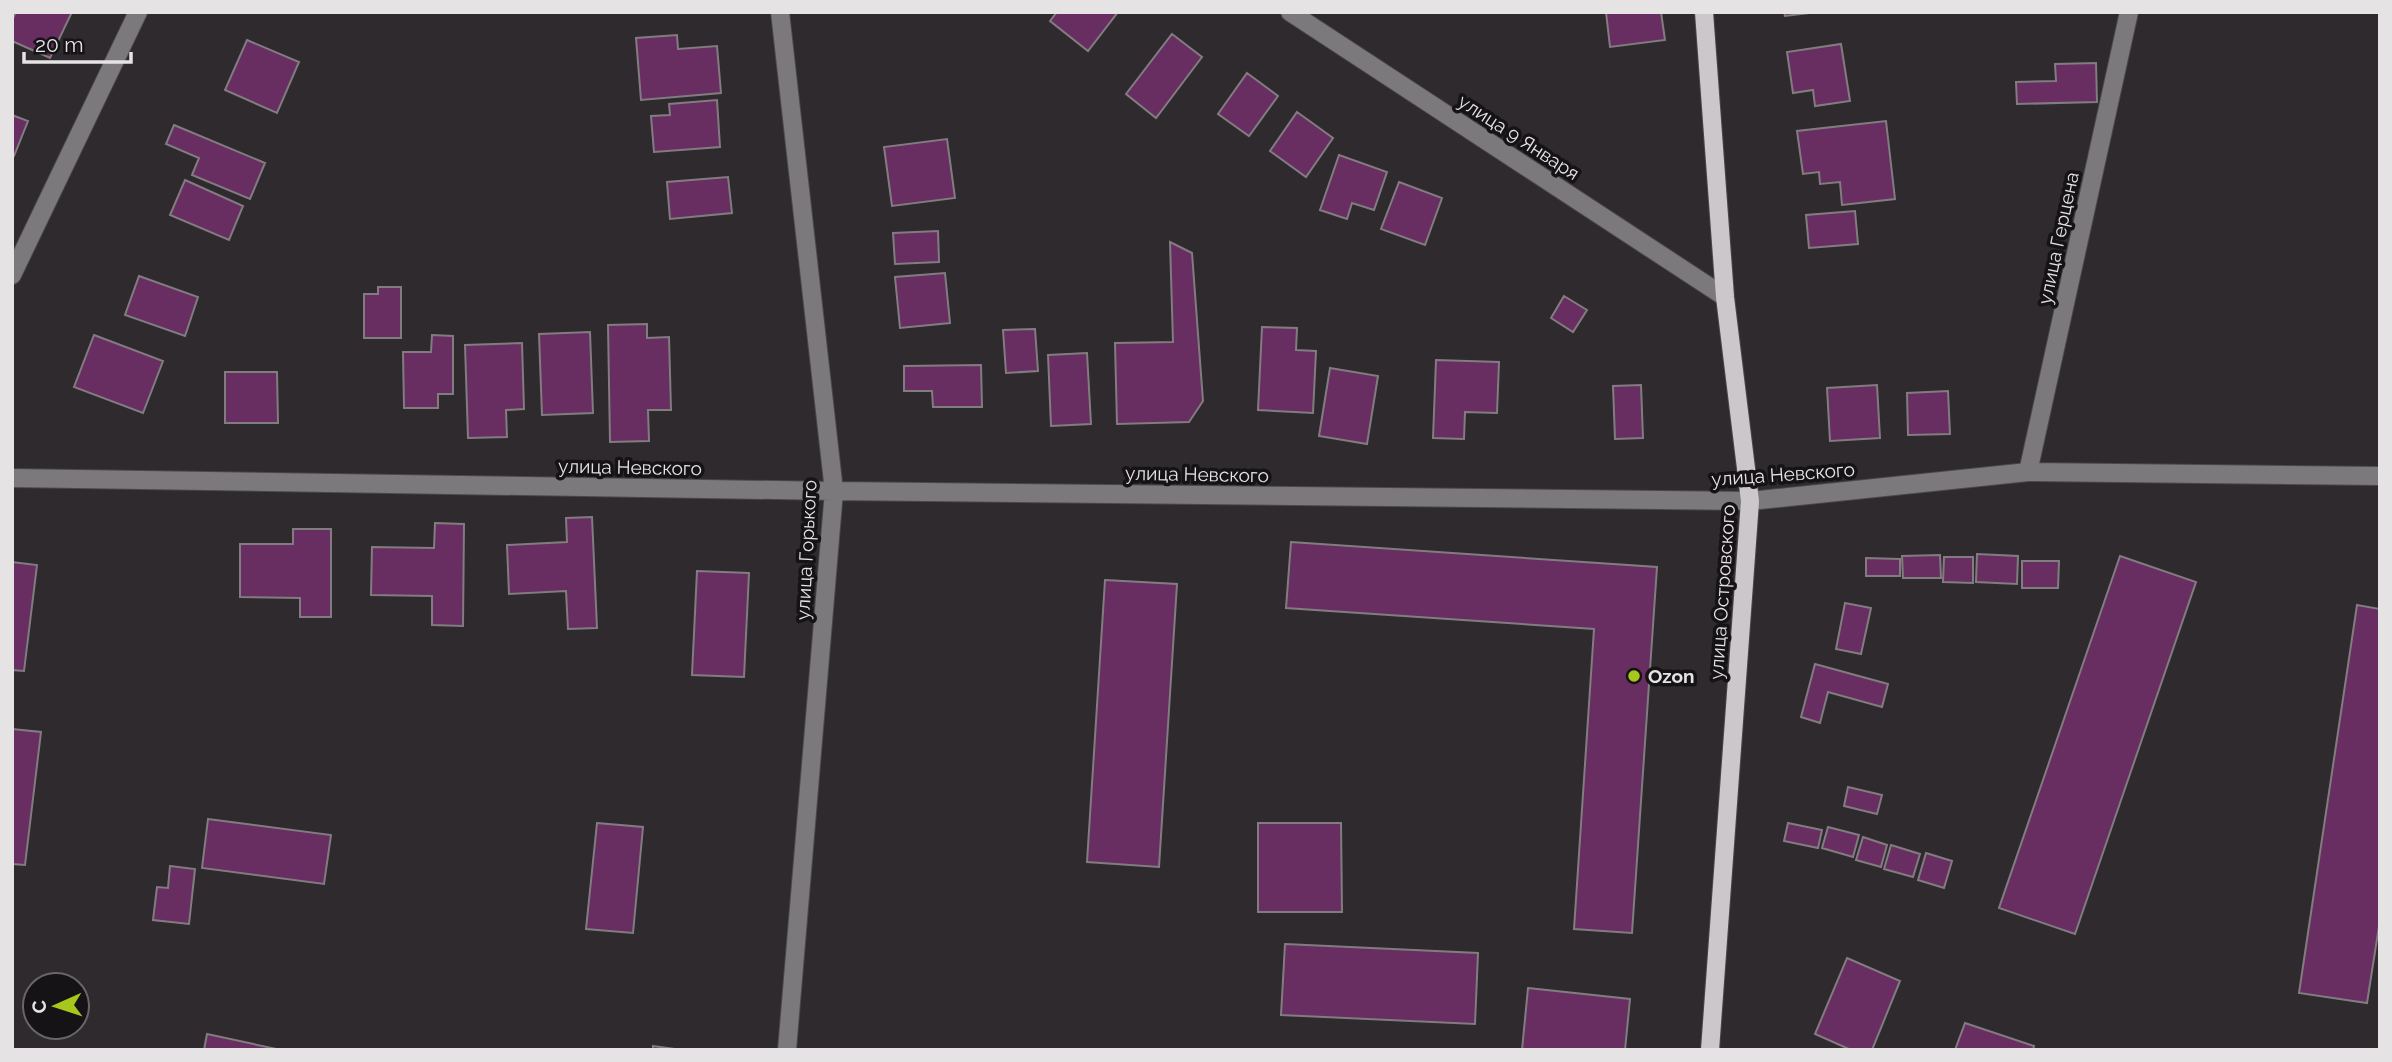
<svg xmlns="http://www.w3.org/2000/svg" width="2392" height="1062" font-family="Raleway,sans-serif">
  <rect width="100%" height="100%" fill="#2e2a2d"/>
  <!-- building -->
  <path fill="#682d61" stroke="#817c80" stroke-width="2" d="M16,12h56l-22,46 -38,-17v-21z
    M1057,12h61l-30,39 -38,-30z
    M1606,12h55l4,28 -55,7z
    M1784,12h34l-33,4z
    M1172,34l30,23 -46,61 -30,-24z
    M677,35l1,14 39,-3 4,47 -80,7 -5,-62z
    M247,40l52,22 -22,51 -52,-23z
    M1841,44l9,57 -35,5 -2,-16 -20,3 -6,-41z
    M2096,63l1,39 -80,2 -1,-22 40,-1 -1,-17z
    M1247,73l31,23 -29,40 -31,-22z
    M717,100l3,47 -66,5 -3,-36 19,-1 -1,-11z
    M1297,112l36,26 -27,39 -36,-26z
    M12,115l16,6 -14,35h-2z
    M1886,121l9,78 -53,6 -2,-23 -20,2 -1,-12 -16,2 -6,-43z
    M174,125l91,38 -15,36 -58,-24 7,-17 -33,-14z
    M947,139l8,59 -63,8 -8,-59z
    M1339,155l48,17 -13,38 -22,-7 -5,16 -27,-9z
    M728,177l4,36 -62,6 -3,-37z
    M185,180l58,26 -14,34 -59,-25z
    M1399,182l43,16 -17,47 -44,-16z
    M1855,211l3,33 -49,4 -3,-33z
    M938,231l1,31 -44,2 -2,-31z
    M1170,242l22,11 11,148 -14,21 -72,2 -2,-81 58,-1z
    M945,273l5,50 -50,5 -5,-51z
    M139,276l59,21 -13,39 -60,-21z
    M378,287h23v51h-37v-44h14z
    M1564,296l23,14 -14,22 -22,-14z
    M647,324v14l22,-1 2,73h-23l1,31 -39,1 -2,-117z
    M1262,327l35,1 -1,22 20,1 -3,62 -55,-3z
    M1035,329l3,42 -32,2 -3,-43z
    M590,332l3,81 -51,2 -3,-81z
    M94,335l69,26 -20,52 -69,-26z
    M432,335l21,1v58h-15v14h-34l-1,-56h28z
    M522,343l2,66 -18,1 1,27 -39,1 -3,-93z
    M1087,353l4,71 -40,2 -3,-71z
    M1436,360l63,2 -2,51 -32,-1 -1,27 -31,-1z
    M981,365l1,42h-49l-1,-16h-28v-25z
    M1330,368l48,8 -11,68 -48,-8z
    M225,372h52l1,51h-53z
    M1641,385l2,53 -28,1 -2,-53z
    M1877,385l3,53 -50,3 -3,-53z
    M1948,391l2,43 -42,1 -1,-42z
    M592,517l5,111 -29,1 -2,-38 -57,3 -2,-49 60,-3 -1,-24z
    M435,523l29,1 -1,102 -31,-1v-29l-61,-1 1,-48 62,1z
    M293,529h38v88h-31v-19l-60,-1v-53h53z
    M1291,542l366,25 -25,366 -58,-4 20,-300 -308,-21z
    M1977,554l41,2 -1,28 -41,-2z
    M1940,555l1,23h-38l-1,-22z
    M2120,556l76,26 -121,352 -76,-26z
    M1944,557h29v26l-30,-1z
    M1866,558l34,1v17h-34z
    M2022,561h37l-1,27h-36z
    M12,562l25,3 -13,106 -12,-1z
    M697,571l52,2 -5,104 -52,-2z
    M1105,580l72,4 -18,283 -72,-5z
    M1845,603l26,5 -10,46 -25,-5z
    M2357,605l23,4v311l-13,83 -68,-10z
    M1815,664l73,20 -6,23 -54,-15 -8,31 -19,-6z
    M12,729l29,3 -16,133 -13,-1z
    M1848,787l34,8 -5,19 -33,-8z
    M208,819l123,16 -7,49 -122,-16z
    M597,823l46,4 -10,106 -47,-4z
    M1258,823h83l1,89h-84z
    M1788,823l34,7 -4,18 -34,-7z
    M1828,827l31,8 -6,22 -31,-9z
    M1863,837l24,8 -6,22 -25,-7z
    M1891,845l29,9 -7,23 -29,-8z
    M1926,853l26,8 -8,27 -26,-8z
    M170,866l25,3 -6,55 -36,-4 4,-33 11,1z
    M1285,944l193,9 -3,71 -194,-9z
    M1847,958l53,23 -28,69h-21l-36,-16z
    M1528,988l102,11 -5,51h-103z
    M1965,1023l69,23 -1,4h-78z
    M207,1034l74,16h-77z
    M653,1046l29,4h-29z"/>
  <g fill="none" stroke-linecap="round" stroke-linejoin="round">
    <!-- minor casing -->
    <g stroke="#4b484a" stroke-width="20">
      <path id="minor" d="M780,12l54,479 -47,559
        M1290,12l435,285
        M12,275l126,-263
        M2028,472l101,-460
        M12,478l822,13 916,10 278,-29 352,4"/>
    </g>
    <!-- major casing -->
    <g stroke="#4b484a" stroke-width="20">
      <path id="major" d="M1704,12l21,285 25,204 -40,549"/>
    </g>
    <!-- minor -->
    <use href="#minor" stroke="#7b797b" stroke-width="18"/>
    <!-- major -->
    <use href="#major" stroke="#ccc7cb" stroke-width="18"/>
  </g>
  <!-- markers -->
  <circle fill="#a8c71d" stroke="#151315" stroke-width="2.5" cx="1634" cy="676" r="7"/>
  <g text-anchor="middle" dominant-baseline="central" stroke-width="7" stroke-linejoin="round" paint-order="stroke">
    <!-- street labels -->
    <g font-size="19" fill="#e6e3e5" stroke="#151315">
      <text transform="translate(1519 137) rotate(33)">улица 9 Января</text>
      <text transform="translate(2058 238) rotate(-78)">улица Герцена</text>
      <text transform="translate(630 467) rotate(1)">улица Невского</text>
      <text transform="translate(1197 474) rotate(1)">улица Невского</text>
      <text transform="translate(1783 474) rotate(-4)">улица Невского</text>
      <text transform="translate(806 550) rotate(-87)">улица Горького</text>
      <text transform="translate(1722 592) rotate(-86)">улица Островского</text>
    </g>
    <!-- poi labels -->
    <g font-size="19" font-weight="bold" fill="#e6e3e5" stroke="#151315" text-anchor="start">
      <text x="1648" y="676">Ozon</text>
    </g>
  </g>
  <!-- border -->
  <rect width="2392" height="1062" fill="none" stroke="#e6e3e5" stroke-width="28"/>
  <!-- north arrow -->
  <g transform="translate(56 1006) rotate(267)"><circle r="33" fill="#151315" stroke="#696668" stroke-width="2"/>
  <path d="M0-5L12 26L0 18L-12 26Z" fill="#a8c71d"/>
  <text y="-10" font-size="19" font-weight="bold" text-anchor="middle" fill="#e6e3e5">С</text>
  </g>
  <!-- scale -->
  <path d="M24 52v10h107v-10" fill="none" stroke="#e6e3e5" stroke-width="3.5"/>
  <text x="35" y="52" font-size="21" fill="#e6e3e5" stroke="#151315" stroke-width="5" paint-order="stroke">20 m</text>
</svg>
